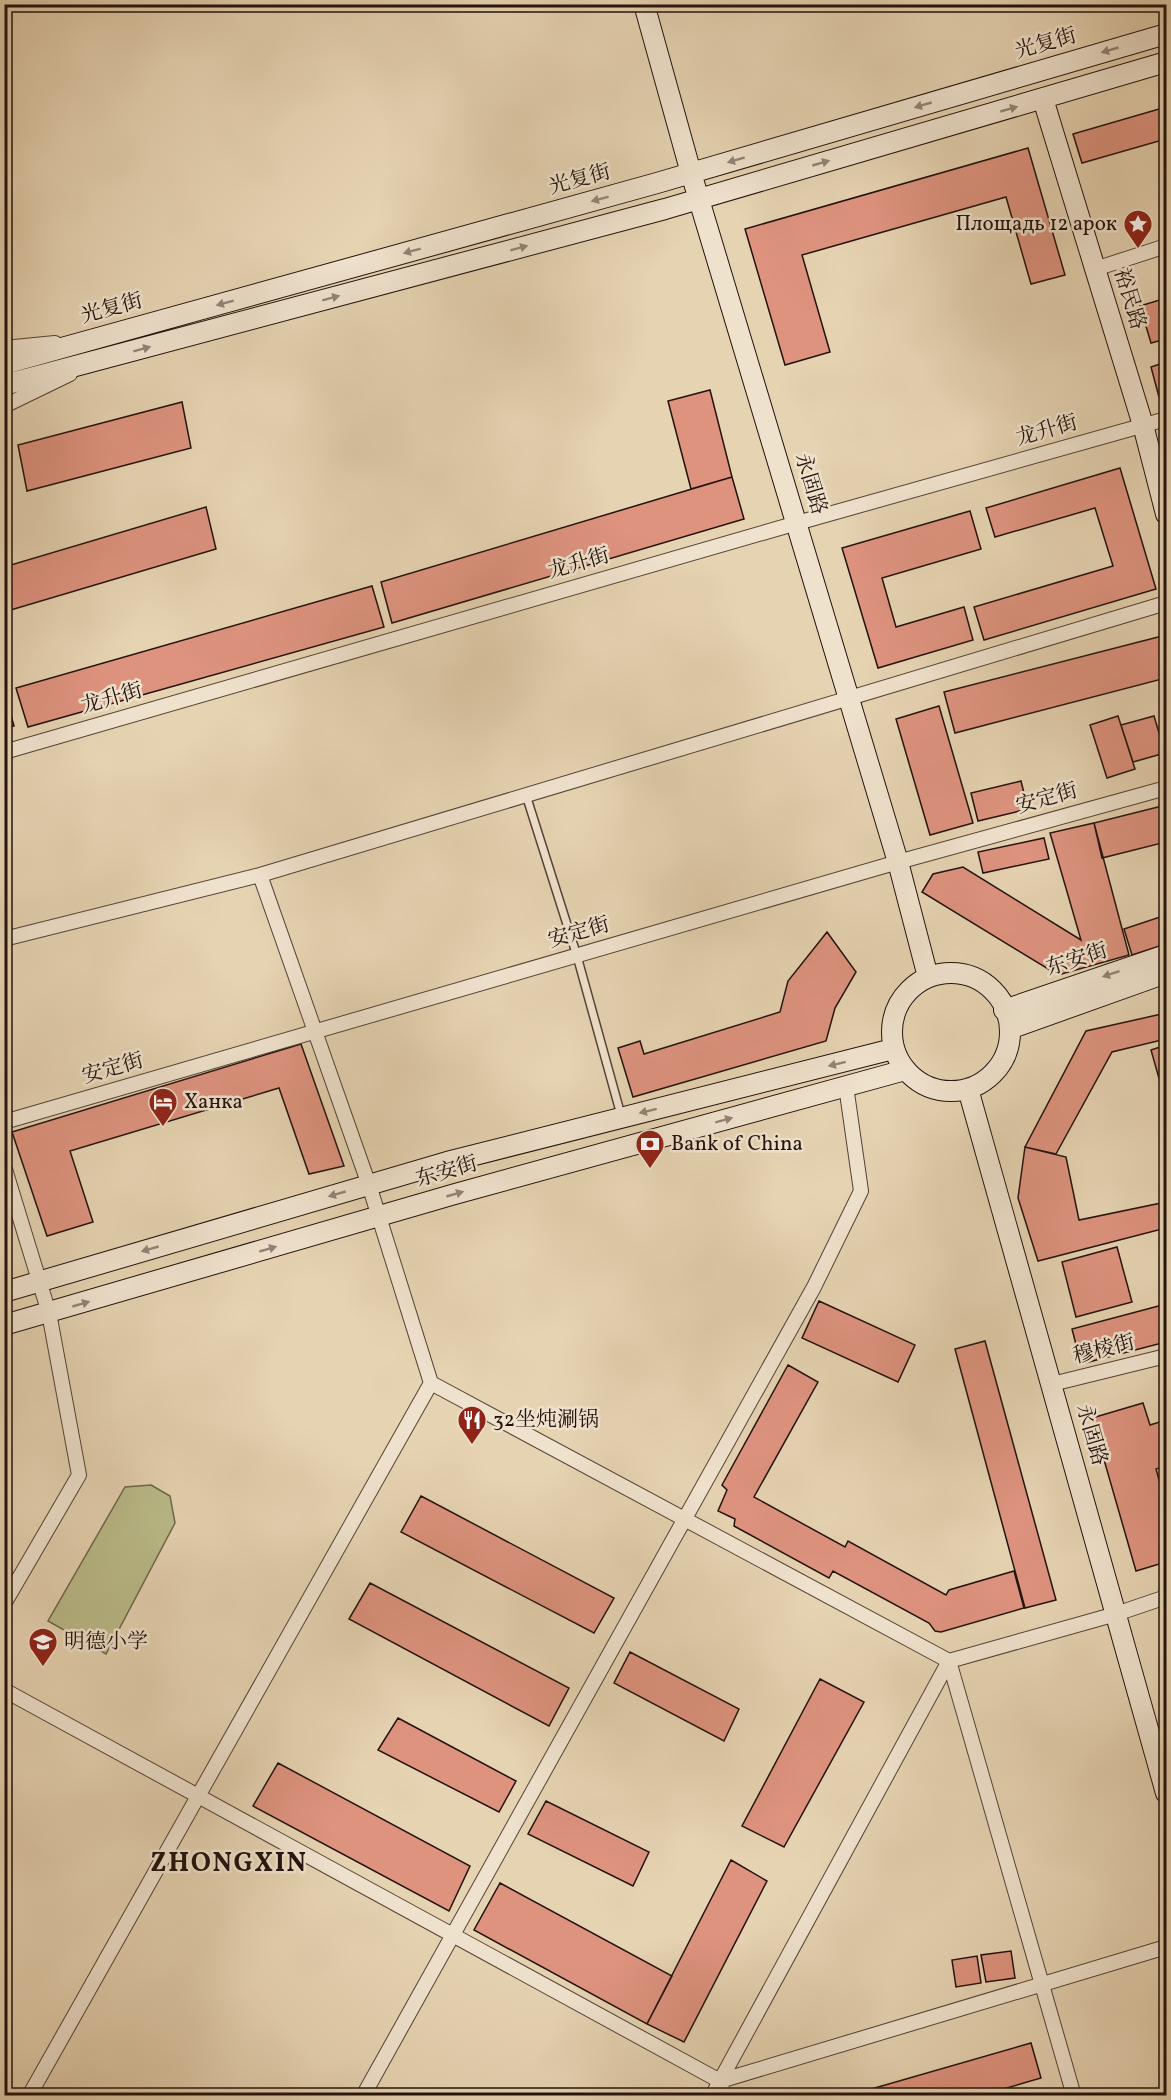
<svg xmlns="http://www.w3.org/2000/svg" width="1171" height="2100" font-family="Vollkorn,'Noto Serif SC',serif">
  <rect width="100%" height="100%" fill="#e6d3b2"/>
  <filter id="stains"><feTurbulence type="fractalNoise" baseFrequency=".00333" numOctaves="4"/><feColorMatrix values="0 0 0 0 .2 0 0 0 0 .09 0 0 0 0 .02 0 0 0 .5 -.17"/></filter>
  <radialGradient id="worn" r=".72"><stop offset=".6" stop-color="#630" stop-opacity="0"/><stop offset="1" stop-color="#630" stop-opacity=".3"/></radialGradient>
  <!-- pitch -->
  <path fill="#babb89" stroke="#6e664a" stroke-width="1.5" d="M151,1485l19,11 5,27 -69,131 -58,-33 77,-134z"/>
  <!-- building -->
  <path fill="#de937f" stroke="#23120c" stroke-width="1.5" d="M1166,107v32l-84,24 -9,-29z
    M1028,148l37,127 -34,9 -25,-87 -204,58 28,97 -45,13 -40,-136z
    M1166,298v41l-15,4 -11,-37z
    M1166,362v33l-7,2 -8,-30z
    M710,390l22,87 -41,12 -23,-88z
    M182,402l9,46 -164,43 -9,-46z
    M1120,468l36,121 -172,51 -10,-33 139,-41 -18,-58 -100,29 -9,-29z
    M732,477l12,42 -352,104 -11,-41z
    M206,507l10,42 -212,63v-45z
    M970,511l11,38 -99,29 14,49 68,-20 9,33 -95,28 -36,-120z
    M372,586l12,41 -356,100 -12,-39z
    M1166,635v43l-211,55 -11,-41z
    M4,691l10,35 -10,2z
    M939,706l34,117 -43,12 -34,-116z
    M1118,716l17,53 -28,9 -17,-53z
    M1154,716l11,37 -32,9 -12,-37z
    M1021,781l7,28 -50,12 -7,-28z
    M1166,805v37l-64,16 -8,-35z
    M1094,823l35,132 -71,20 -136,-83 11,-18 30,-7 118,73 -31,-107z
    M1044,838l5,21 -66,14 -5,-21z
    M1166,915v29l-34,11 -8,-26z
    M827,932l29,40 -21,36 -9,33 -193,56 -15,-49 22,-7 4,13 136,-42 8,-31z
    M1166,1013v26l-54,13 -56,102 -31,-7 61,-116z
    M301,1044l43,122 -35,8 -30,-86 -209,63 23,71 -46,14 -35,-104z
    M1166,1045v58l-15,-53z
    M1025,1147l41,10 13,63 87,-18v26l-128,33 -20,-63z
    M1117,1247l15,55 -56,15 -14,-55z
    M819,1301l96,44 -17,37 -96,-44z
    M1166,1304v38l-85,22 -9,-35z
    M985,1341l71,259 -31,8 -70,-259z
    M788,1365l30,17 -64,115 91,50 3,-6 98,54 3,-5 65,-19 10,37 -83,24 -6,-1 -6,-8 -96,-52 -4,7 -95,-52 1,-7 -17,-8 9,-21 -5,-5z
    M1143,1403l7,22 16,-5v46l-10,3 10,36v57l-30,9 -44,-153z
    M421,1496l193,102 -20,35 -193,-101z
    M370,1583l199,105 -20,38 -200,-107z
    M630,1652l109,57 -15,32 -110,-58z
    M820,1679l44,23 -80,145 -42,-21z
    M398,1718l118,63 -17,31 -121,-62z
    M278,1763l192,103 -21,45 -196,-105z
    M546,1801l103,51 -16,34 -105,-52z
    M731,1860l36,21 -83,161 -37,-18z
    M500,1883l172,93 -25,48 -173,-94z
    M1011,1951l4,27 -29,4 -5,-27z
    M977,1956l4,27 -25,4 -4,-27z
    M1031,2043l10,35 -62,18h-132z"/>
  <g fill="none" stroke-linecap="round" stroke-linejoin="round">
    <!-- lane casing -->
    <g stroke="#544236" stroke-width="10">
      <path id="lane" d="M526,795l51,161 44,159"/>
    </g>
    <!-- street casing -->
    <g stroke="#544236" stroke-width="16">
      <path id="street" d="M1095,269l71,-23
        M4,348l51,-5
        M4,406l66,-32
        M4,752l793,-229 369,-104
        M260,875l109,310 62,198 518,278 125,435
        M4,939l256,-64 906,-272
        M4,1122l894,-260 268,-74
        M4,1166l45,147 30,162 -75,129
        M1052,1384l114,-28
        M4,1690l716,391
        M29,2096l402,-713
        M363,2096l451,-809 47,-96 -15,-105
        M712,2096l8,-15 446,-134
        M724,2096l-4,-15 229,-420 167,-47 50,-17"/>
    </g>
    <!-- secondary casing -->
    <g stroke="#23120c" stroke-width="22">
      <path id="secondary" d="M644,4l47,169 207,689 30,115
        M1043,99l100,326 23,89
        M4,364l653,-181 509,-149
        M4,385l661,-176 501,-147
        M892 1032a59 59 0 1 1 118 0a59 59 0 1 1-118 0Z
        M1004,1010l162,-55
        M1012,1028l154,-55
        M968,1089l198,704
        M4,1292l443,-130 446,-113
        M4,1325l451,-131 450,-124"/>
    </g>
    <!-- lane -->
    <use href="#lane" stroke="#efe2cd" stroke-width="7"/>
    <!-- street -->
    <use href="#street" stroke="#efe2cd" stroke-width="14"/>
    <!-- secondary -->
    <use href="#secondary" stroke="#efe2cd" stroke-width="20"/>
  </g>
  <!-- one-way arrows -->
  <defs><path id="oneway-solid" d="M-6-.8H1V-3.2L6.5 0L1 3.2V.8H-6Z" transform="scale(1.5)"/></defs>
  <g fill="#938476">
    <use href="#oneway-solid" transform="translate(1110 50) rotate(164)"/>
    <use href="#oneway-solid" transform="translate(923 105) rotate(164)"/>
    <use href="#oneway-solid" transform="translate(1009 109) rotate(-16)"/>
    <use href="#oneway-solid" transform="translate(736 160) rotate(164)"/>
    <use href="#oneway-solid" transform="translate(821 163) rotate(-16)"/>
    <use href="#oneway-solid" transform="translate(600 199) rotate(165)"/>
    <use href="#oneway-solid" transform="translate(519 248) rotate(-15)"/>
    <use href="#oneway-solid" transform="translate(412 251) rotate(165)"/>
    <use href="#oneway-solid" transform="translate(331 298) rotate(-15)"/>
    <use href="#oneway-solid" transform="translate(225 303) rotate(165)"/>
    <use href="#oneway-solid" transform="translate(142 349) rotate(-15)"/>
    <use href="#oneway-solid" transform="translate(1111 974) rotate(162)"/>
    <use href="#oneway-solid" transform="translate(837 1064) rotate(166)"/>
    <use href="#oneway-solid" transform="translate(648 1111) rotate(166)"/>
    <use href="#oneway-solid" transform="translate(724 1120) rotate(-15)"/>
    <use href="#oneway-solid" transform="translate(337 1194) rotate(164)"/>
    <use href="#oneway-solid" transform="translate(455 1194) rotate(-16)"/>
    <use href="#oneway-solid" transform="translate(150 1249) rotate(164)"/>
    <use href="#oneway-solid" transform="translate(268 1249) rotate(-16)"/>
    <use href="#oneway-solid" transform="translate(81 1304) rotate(-16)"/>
  </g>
  <!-- icons -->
  <defs>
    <g id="sight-pin" transform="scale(1.5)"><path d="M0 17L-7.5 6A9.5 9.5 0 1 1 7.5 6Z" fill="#8f2418" stroke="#efe2cd"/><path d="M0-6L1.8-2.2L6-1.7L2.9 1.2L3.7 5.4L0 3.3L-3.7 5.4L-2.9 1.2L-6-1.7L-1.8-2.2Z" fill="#fff"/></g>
    <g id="hotel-pin" transform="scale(1.5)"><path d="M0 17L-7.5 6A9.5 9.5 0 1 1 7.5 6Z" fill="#8f2418" stroke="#efe2cd"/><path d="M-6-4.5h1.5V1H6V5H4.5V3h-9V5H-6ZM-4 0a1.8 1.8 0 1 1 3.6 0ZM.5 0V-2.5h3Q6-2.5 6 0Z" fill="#fff"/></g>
    <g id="bank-pin" transform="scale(1.5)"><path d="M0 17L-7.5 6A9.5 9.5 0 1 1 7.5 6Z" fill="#8f2418" stroke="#efe2cd"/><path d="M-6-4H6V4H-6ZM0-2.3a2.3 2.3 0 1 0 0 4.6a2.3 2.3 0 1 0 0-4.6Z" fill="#fff"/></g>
    <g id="restaurant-pin" transform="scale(1.5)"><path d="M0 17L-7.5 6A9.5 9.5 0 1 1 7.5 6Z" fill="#8f2418" stroke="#efe2cd"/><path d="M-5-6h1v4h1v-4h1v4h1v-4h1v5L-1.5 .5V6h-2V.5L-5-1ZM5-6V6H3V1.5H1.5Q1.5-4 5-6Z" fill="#fff"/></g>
    <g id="school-pin" transform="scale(1.5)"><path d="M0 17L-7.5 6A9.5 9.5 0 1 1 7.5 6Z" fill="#8f2418" stroke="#efe2cd"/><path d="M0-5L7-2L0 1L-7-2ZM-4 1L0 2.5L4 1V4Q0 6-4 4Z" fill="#fff"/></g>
  </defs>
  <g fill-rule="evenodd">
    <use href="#sight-pin" x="1138" y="224"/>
    <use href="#hotel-pin" x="163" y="1102"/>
    <use href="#bank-pin" x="650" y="1144"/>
    <use href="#restaurant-pin" x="472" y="1420"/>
    <use href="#school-pin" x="43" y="1642"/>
  </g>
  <g text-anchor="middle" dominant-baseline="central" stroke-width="5" stroke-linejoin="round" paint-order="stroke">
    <!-- street labels -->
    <g font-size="21" fill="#23120c" stroke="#efe2cd">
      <text transform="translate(1046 44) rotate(-16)">光复街</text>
      <text transform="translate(580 180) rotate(-15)">光复街</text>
      <text transform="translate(1129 299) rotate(73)">裕民路</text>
      <text transform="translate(112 309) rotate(-15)">光复街</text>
      <text transform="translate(1047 431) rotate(-16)">龙升街</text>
      <text transform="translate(810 484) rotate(73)">永固路</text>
      <text transform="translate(579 564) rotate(-16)">龙升街</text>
      <text transform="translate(112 699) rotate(-16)">龙升街</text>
      <text transform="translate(1047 799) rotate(-16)">安定街</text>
      <text transform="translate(579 933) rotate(-16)">安定街</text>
      <text transform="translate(1077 960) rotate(-18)">东安街</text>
      <text transform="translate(113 1069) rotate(-16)">安定街</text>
      <text transform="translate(447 1172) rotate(-16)">东安街</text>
      <text transform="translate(1104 1350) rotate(-14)">穆棱街</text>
      <text transform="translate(1091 1435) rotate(74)">永固路</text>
    </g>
    <!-- poi labels -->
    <g font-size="21" fill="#23120c" stroke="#efe2cd" text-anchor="start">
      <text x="1117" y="224" text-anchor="end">Площадь 12 арок</text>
      <text x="184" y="1102">Ханка</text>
      <text x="671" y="1144">Bank of China</text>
      <text x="493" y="1420">32坐炖涮锅</text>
      <text x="64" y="1642">明德小学</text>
    </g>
    <!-- district labels -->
    <g font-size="27" font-weight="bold" letter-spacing="1.5" fill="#23120c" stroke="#efe2cd">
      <text x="229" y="1864">ZHONGXIN</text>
    </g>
  </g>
  <!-- margin -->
  <rect width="1171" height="2100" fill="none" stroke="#e6d3b2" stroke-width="24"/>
  <rect x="6" y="6" width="1159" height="2088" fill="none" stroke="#23120c" stroke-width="3"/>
  <rect x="12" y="12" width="1147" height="2076" fill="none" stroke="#23120c" stroke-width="1.5"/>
  <rect width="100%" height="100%" filter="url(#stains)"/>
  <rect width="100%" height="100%" fill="url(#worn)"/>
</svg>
